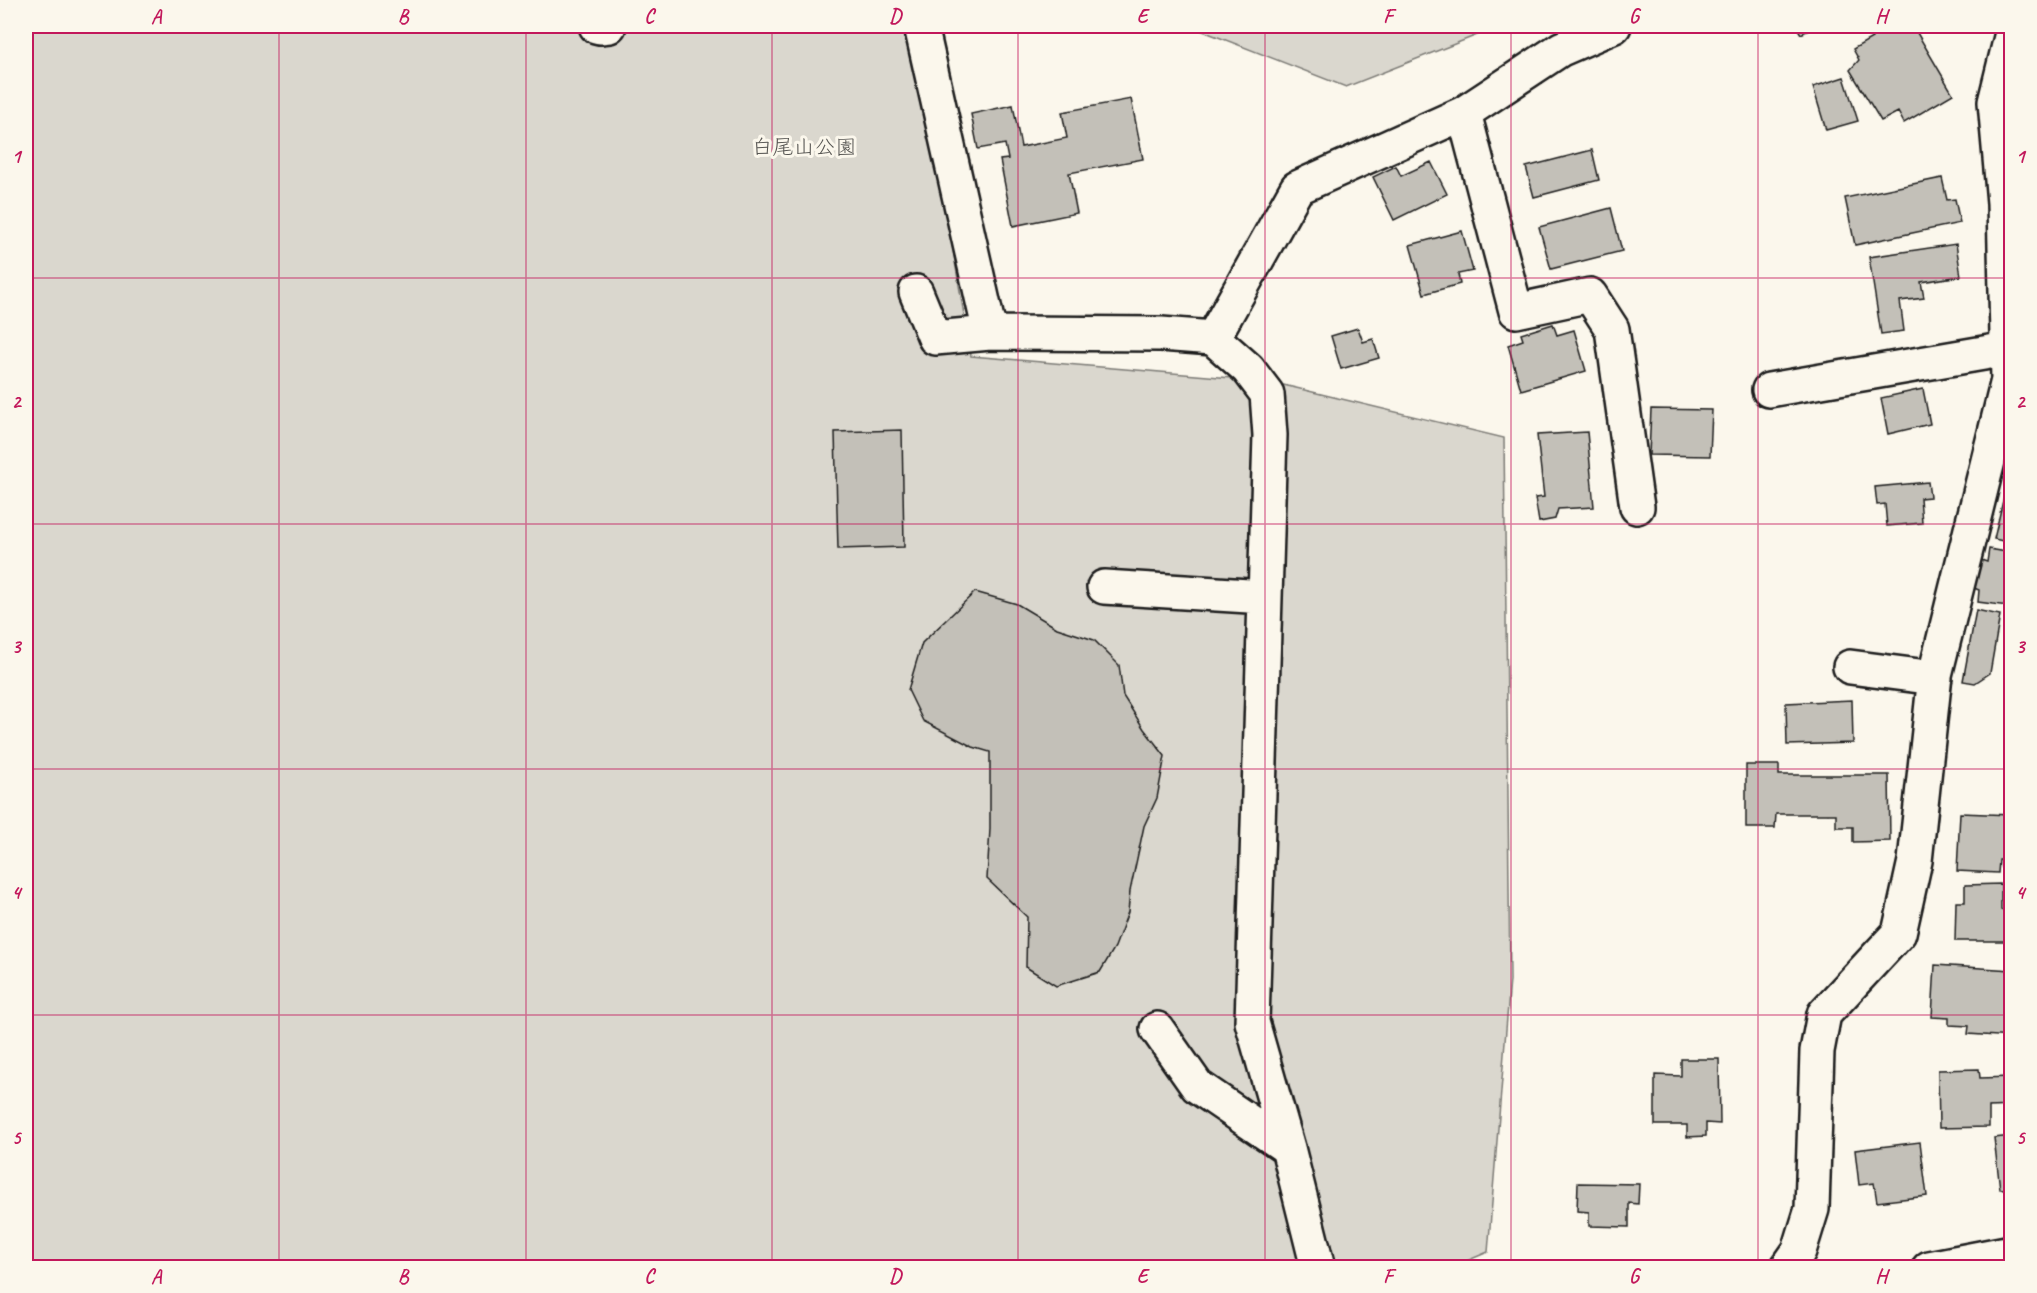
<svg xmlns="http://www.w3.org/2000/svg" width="2037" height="1293" font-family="Caveat,'Klee One',sans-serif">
  <rect width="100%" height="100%" fill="#fbf7ec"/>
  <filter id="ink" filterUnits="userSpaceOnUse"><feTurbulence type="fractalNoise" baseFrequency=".0167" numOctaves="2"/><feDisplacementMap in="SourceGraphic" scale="12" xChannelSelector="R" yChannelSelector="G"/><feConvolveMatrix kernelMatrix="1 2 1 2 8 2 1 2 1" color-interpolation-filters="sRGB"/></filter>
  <g filter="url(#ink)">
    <!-- green -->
    <path fill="#dad7ce" stroke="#7b7a75" stroke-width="1.5" d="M26,26h889l56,330 296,25 237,57 6,542 -22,272 -38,16 -1424,-1z
      M1190,26h310l-154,61z"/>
    <!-- building -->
    <path fill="#c3c0b8" stroke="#1c1c1c" stroke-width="1.5" d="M1796,26h21l-16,8z
      M1877,26h36l40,68 -49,29 -6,-11 -17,9 -31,-51 9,-10 -6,-11 19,-11 -4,-7z
      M1844,77l14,44 -32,9 -13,-43z
      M1131,99l12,60 -74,14 8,40 -64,13 -13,-66 8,-1 -3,-15 -27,5 -7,-35 42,-9 8,42 46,-9 -5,-26z
      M1592,150l7,30 -65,17 -8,-30z
      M1431,162l16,32 -53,26 -21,-43 23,-11 5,10z
      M1942,178l5,22 8,-1 5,24 -105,22 -10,-47z
      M1611,208l11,43 -71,18 -12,-42z
      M1462,231l11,40 -15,3 2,10 -36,10 -14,-49z
      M1956,244l5,32 -40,6 3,16 -24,3 4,30 -23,3 -12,-77z
      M1553,324l4,11 17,-5 12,41 -65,19 -13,-45 15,-5 -2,-6z
      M1358,328l5,14 10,-3 6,19 -38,11 -10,-33z
      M1923,389l7,35 -42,10 -7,-36z
      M1651,409l61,1 -2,46 -61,-1z
      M902,430l2,117 -66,2 -3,-117z
      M1587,432l7,75 -36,2 -3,10 -16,3 -4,-24 9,-1 -7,-62z
      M2012,462v81l-18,-4z
      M1928,482l2,15 -10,1 2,25 -35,3 -2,-22 -8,1 -2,-18z
      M1989,549l23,4v37l-4,16 -30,-4 1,-12 -5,-2 7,-28 6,2z
      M975,592l42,12 40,24 37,12 25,25 4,31 21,33 21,27 -8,42 -13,28 -14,65 -2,21 -13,35 -15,25 -44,14 -30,-19 1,-50 -40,-38 3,-50v-77l-17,-5 -50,-26 -15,-31 14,-47z
      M1976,610l24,5 -10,58 -15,10 -12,-2z
      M1852,700l1,43 -66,2 -1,-42z
      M1746,765h33v10h110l1,66 -37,1v-15h-17v-13h-60l-1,14h-29z
      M1960,813l52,2v45h-13l-1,13 -41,-2z
      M2001,884v26h11v31h-57l1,-39h9v-17z
      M1935,965l77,5v67l-44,-3 1,-8 -20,-1v-7l-17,-1z
      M1681,1059h38l1,65 -14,-1v13l-19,1v-12h-32v-50l26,1z
      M1979,1069l1,9 31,-1 1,29 -23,1v20l-50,1 -1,-58z
      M2012,1136v52l-12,1 -6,-51z
      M1920,1142l7,54 -50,6 -3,-19 -15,2 -4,-35z
      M1578,1183l61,1 -1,20 -9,-1v24l-40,-1v-14l-12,-1z"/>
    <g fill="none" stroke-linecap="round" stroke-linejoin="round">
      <!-- street casing -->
      <g stroke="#1c1c1c" stroke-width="38">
        <path id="street" d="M596,26l4,1 9,-1
          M921,26l69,307
          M1464,113l52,198 74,-16 22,34 25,178
          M916,292l19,46 55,-5 171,1 52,4 35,31 19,25 3,41 -18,587 36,126 30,120
          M1213,338l84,-150 167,-75 97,-64 53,-23
          M1769,390l238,-41
          M1104,587l161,10
          M1850,667l85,11
          M1157,1029l40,57 91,62
          M1787,1268l12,-17 13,-42 5,-158 7,-37 75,-81 16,-72 20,-186 73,-295 -4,-177 -9,-101 17,-69
          M1929,1268l83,-16"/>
      </g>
      <!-- street -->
      <use href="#street" stroke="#fbf7ec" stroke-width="33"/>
    </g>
  </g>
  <!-- grid -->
  <path fill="none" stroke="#c2185b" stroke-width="1.5" stroke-opacity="0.55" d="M279,26v1242M526,26v1242M772,26v1242M1018,26v1242M1265,26v1242M1511,26v1242M1758,26v1242M26,278h1986M26,524h1986M26,769h1986M26,1015h1986"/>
  <g text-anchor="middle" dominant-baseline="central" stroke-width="6" stroke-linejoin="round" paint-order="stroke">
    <!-- park labels -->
    <g font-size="21" fill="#555451" stroke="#fbf7ec">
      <text x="804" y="147">白尾山公園</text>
    </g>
  </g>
  <!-- margin -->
  <rect width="2037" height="1293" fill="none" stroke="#fbf7ec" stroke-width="66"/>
  <rect x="33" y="33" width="1971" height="1227" fill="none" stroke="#c2185b" stroke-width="2"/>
  <g font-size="20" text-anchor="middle" font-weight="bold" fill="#c2185b">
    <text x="156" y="23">A</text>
    <text x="403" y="23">B</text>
    <text x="649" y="23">C</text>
    <text x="895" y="23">D</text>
    <text x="1142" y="23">E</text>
    <text x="1388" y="23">F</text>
    <text x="1634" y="23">G</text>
    <text x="1881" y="23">H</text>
    <text x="16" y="163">1</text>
    <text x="2020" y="163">1</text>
    <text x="16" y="408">2</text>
    <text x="2020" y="408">2</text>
    <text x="16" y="653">3</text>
    <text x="2020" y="653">3</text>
    <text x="16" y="899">4</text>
    <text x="2020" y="899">4</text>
    <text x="16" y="1144">5</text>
    <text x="2020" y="1144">5</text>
    <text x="156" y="1283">A</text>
    <text x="403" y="1283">B</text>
    <text x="649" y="1283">C</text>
    <text x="895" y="1283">D</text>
    <text x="1142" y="1283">E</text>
    <text x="1388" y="1283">F</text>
    <text x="1634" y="1283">G</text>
    <text x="1881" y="1283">H</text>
  </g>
</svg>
